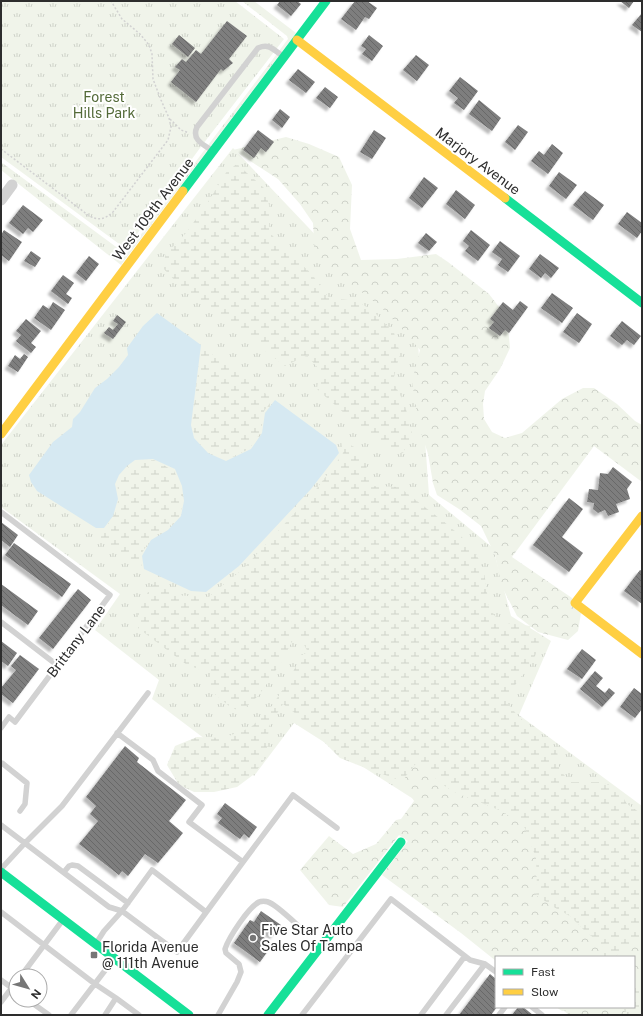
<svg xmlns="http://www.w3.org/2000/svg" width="643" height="1016" font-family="'Public Sans',sans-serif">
  <defs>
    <pattern id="grass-tufts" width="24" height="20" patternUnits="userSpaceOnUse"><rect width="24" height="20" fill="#f0f4ea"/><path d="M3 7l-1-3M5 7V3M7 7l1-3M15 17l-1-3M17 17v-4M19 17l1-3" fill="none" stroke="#ced2c9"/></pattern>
    <pattern id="forest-crowns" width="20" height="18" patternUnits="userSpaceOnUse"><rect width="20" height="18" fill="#f0f4ea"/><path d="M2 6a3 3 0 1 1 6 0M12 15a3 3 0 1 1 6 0" fill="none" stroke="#ced2c9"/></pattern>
    <pattern id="wetland-marsh" width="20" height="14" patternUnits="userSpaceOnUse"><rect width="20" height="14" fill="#f0f4ea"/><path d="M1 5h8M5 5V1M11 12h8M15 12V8" fill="none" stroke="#ced2c9"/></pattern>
    <pattern id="building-back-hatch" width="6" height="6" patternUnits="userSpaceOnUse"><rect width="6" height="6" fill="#7e7e7e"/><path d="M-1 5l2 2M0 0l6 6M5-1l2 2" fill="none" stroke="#686868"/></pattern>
    <filter id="shadow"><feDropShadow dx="-3.5" dy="3.5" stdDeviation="1" flood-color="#0004"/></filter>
  </defs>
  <rect width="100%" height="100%" fill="#fff"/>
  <!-- grass -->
  <path fill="url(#grass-tufts)" d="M1,1h234l49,38 -84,109 -74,101 -125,-92z
    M242,1h12l42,32 -175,232 -120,-95v-8l122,90 4,1 161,-214 -1,-3z
    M233,148l185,195 11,152 64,53 18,68 40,25 -32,74 123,91v209h-73l-10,-8h75v-50h-138l-81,-157 -121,-77 -40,53 -102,-77 7,-19 -64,-50 25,-36 -119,-87v-62z"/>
  <!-- forest -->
  <path fill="url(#forest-crowns)" d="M286,137l23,7 30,13 13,28 -2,44 11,31 36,-1 39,-5 12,8 41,32 13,17 6,16 2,21 -10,21 -15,22 -2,13 1,15 8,13 13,6 17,-5 40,-34 21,-11h11l23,16 18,17 7,4v57l-48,-36 -82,111 60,41 9,15 -3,18 -10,9 -30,-8 -21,-16 -15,-29 -7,-32 -14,-29 -22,-17 -22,-14 -4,-12 -5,-29 -9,-28 -7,-45 8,-31 -17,-20 -23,-24 -65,-49 -2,-34 -13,-19 -22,-25 -45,-29z
    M417,762l25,22 10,7 47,19 16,9 10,9 11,30 1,29 -1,8 21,14 13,7 16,16 12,9 4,5 1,11h-107v4l-35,-28 -79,-58 26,-34 -9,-6 -56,72 -14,-2 -29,-35 29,-34 24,18 23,-10 20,-24 5,-1 13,-18 -12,-20z
    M641,940h1v47l-8,-6v-24h-21l18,-9z
    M556,1007h61l16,8h-52l-1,-4h-18z"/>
  <!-- wetland -->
  <path fill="url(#wetland-marsh)" d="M237,164l27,24 5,17v27l23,24 19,17 18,25 29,3 18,13 18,19 6,20 -7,28 12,24 7,29 -9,19 -21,-6 -65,-58 3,-19 -13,-14 -10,4 -12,6 -106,-81 -17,-18 4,-13 20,-21 20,-28 21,-34z
    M201,346l72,53 -9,12 -3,21 -12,17 -23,11 -16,-7 -15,-16 -3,-12z
    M341,440l15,8 10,18 7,20 26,1 49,38 25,22 11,24 5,36 10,15 32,4 -2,4c2,2 6,4 8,6 9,13 -17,42 -24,52 -3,5 -5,9 -6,15l12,14 38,33c2,17 0,19 14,32h33l17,12 6,10 15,10v126l-11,8 -18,9h-10l-1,-11 -4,-5 -12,-9 -16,-16 -13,-7 -21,-14 1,-8 -1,-29 -11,-30 -10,-9 -16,-9 -47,-19 -10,-7 -25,-22 -15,19 -34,-12 -28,-11 -44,-44 -13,-10 -14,22 -3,32 -13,17 -16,12 -23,5h-20l-15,-7 -12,-20 8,-19 22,-9 26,1 27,-10 19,-18 18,-27 15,-28 6,-3 -10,-18v-4l-16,31 -23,34 -18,17 -12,-6 -19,-16v-17l-23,-8 -49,-37v-20l17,-27 18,14 36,2 4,-4 30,-24 71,-77 28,-37 1,-2z
    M154,460l20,11 8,17 1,12 -3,16 -13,13 -15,8 -12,19 2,13 -44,-31 17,-24 4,-17 -2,-14 4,-9 8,-7 9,-5z
    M634,981l8,6v28h-9l-16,-8h17z"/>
  <!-- water -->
  <path fill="#d6e9f2" d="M157,313l44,32 -10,80 3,13 14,15 18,8 25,-12 11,-16 3,-20 10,-13 61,45 3,8 -28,36 -72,77 -33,26 -15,-1 -47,-22 -2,-13 9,-16 17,-10 13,-14 3,-15 -2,-15 -7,-17 -22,-10 -18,1 -8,6 -8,9 -4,9 3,15 -5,17 -9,12h-8l-59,-37 -6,-9 -2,-7 24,-33 19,-15 1,-8 7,-7 15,-24 12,-9 12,-12 9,-12 -1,-7 16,-22z"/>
  <!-- building -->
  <path fill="url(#building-back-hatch)" filter="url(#shadow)" d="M280,1h17l4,3 -10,12 -14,-11z
    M355,1h12l10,7 -8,11 -4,-2 -9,13 -15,-11z
    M620,1h14l-5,7z
    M642,13v19l-10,-7z
    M227,21l20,15 -18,23 4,4 -10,8 -2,-2 -25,33 -25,-20 9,-12 -5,-3 7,-8 4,3 10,-12 5,4z
    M179,35l16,13 -7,9 -16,-13z
    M369,35l14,11 -11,15 -10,-7 4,-5 -5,-3z
    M416,55l13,10 -12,16 -14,-11z
    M298,69l17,13 -9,11 -17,-13z
    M460,77l18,14 -14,19 -10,-7 4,-5 -9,-7z
    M325,87l13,10 -8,11 -14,-10z
    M479,100l22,18 -9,13 -23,-17z
    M280,109l10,8 -8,11 -10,-8z
    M518,125l10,7 -13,18 -10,-8z
    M258,130l16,12 -8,10 -5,-4 -7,10 -11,-8z
    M374,130l12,8 -14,21 -12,-7z
    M552,144l11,9 -15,21 -17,-13 8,-10 5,4z
    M559,172l18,13 -11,14 -17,-13z
    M424,177l14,11 -16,20 -13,-10z
    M456,190l19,15 -10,14 -19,-15z
    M585,191l19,14 -11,15 -20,-15z
    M23,205l20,15 -10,12 -5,-4 -5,6 -14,-11z
    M627,212l15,11v8l-5,7 -19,-14z
    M4,230l18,12 -13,19 -8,-6v-20z
    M471,230l19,15 -12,16 -13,-10 4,-5 -6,-5z
    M426,233l11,9 -8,9 -11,-8z
    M500,241l20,15 -12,16 -10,-7 4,-6 -10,-7z
    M31,251l10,7 -6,9 -11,-6z
    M540,254l19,14 -8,10 -6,-5 -4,5 -12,-9z
    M89,256l10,8 -13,17 -10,-8z
    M63,275l11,8 -8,11 6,4 -4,6 -17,-13z
    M552,293l21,15 -11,15 -21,-15z
    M520,301l8,6 -19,26 -4,-3 -5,6 -11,-8 5,-6 -4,-3 13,-17 10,8z
    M53,302l12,8 -14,20 -17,-12 9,-13 6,4z
    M577,313l15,11 -13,19 -16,-11z
    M117,315l9,7 -13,17 -9,-6 5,-6 4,3 5,-6 -5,-3z
    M26,319l15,12 -10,12 5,4 -5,6 -15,-12 5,-6 -5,-4z
    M622,321l19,15 -7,9 -7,-5 -5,5 -12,-9z
    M24,354l4,3 -10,15 -10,-6 7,-11 5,4z
    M613,467l19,15 -5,7 3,10 -14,5 3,8 -11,4 -3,-6 -7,3 -5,-4 1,-6 -7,-1 2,-13 9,1 2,-17 8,1z
    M569,498l14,11 -21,28 21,16 -14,19 -36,-27z
    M1,522l17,13 -8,12 -9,-7z
    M14,543l57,41 -9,13 -57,-42z
    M640,570l2,1v33l-18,-13z
    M1,584l37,27 -10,14 -27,-20z
    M78,589l13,11 -38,49 -14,-11z
    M1,641l16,12 -9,13 -7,-5z
    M582,649l14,11 -14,19 -15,-10z
    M20,655l19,14 -26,34 -12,-9v-6l15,-18 -5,-4z
    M595,671l8,7 -7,8 9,7 4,-5 6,5 -13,14 -22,-18z
    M634,688l8,6v15l-7,9 -15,-11z
    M125,746l14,12 -2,4 49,38 -17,21 14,12 -25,30 -13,-9 -17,22 -6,-5 -3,4 -40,-31 19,-23 -8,-7 6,-8 -10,-9z
    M225,803l32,24 -8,11 -5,-4 -4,5 -22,-16 4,-5 -5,-4z
    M261,911l20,14 -8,11 -7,-5 -4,5 11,8 -13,18 -26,-19 16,-23 4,2z
    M490,974l6,5v28h1l-6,8h-32z
    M518,1007h5l10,8h-21z"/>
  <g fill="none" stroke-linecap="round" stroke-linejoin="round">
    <!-- path -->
    <path stroke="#d2d2d2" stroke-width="1.5" stroke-dasharray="2 2" stroke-linecap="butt" d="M170,119l11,11 8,3
      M1,149l87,66c10,6 16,5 25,-3l55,-72 3,-13 -2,-9 -8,-18 -8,-21 -1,-25 -3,-9 -9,-11 -18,-15 -11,-18"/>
    <!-- lane -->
    <path stroke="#d2d2d2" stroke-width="5.5" d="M213,151c-9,-6 -22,-11 -16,-24l61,-79c12,-5 15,2 25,8
      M1,512l109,83 -95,127 -6,-5 -8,11
      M1,622l56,43
      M117,733l36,27 5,11 44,34 -13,17 54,40 50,-67 44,33
      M1,764l1,-1 25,20 -2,21 -5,7
      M1,825l108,82 13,4 55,41 66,-90
      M1,869l24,-26 37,-37 86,-113
      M64,872l5,-6 3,-1 6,1 50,37
      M1,912l94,72 21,14
      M97,942l7,-11 18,-20 30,-41 54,42
      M21,976l41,-55
      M1,980l15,11
      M28,1000l21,15
      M1,1002l15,-20
      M532,1007l10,8
      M71,1015l42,-55
      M105,1015l11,-17 23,17
      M218,1015l19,-33 4,-10 -2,-8 -13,-11 -1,-4c4,-12 23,-41 34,-47 2,-1 7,-1 9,0 8,2 29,23 36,29
      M302,1015l89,-116 79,61 15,4 11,8
      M421,1015l44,-59
      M446,1015l39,-51
      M499,1015l6,-8"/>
    <!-- street -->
    <path stroke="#d2d2d2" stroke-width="11" d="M1,200l11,-15"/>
    <!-- fast -->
    <path stroke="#16e098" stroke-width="9" d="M183,191l143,-190
      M505,198l137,105
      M1,872l188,143
      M268,1015l133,-173"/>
    <!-- slow -->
    <path stroke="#ffcf43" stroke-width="9" d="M297,40l208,158
      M1,434l182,-243
      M642,516l-67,87 67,51"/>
  </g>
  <!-- markers -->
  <g fill="#767676" stroke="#fff" stroke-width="1.5">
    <circle cx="253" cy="938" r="4"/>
    <rect x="90" y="951" width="8" height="8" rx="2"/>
  </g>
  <g text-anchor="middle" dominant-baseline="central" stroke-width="4" stroke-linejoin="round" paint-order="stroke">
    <!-- park labels -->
    <g font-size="14" fill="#536a38" stroke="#fff">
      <text x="104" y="97">Forest<tspan x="104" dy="16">Hills Park</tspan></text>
    </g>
    <!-- street labels -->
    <g font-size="14" fill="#2d2d2d" stroke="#fff">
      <text transform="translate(478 161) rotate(37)">Marjory Avenue</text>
      <text transform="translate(153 209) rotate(-53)">West 109th Avenue</text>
      <text transform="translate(76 641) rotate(-53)">Brittany Lane</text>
    </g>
    <!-- poi labels -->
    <g font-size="14" fill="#2d2d2d" stroke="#fff" text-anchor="start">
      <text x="261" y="930">Five Star Auto<tspan x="261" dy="16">Sales Of Tampa</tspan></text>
      <text x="102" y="947">Florida Avenue<tspan x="102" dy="16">@ 111th Avenue</tspan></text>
    </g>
  </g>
  <!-- border -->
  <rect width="643" height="1016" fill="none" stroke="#2d2d2d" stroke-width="4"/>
  <!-- legend -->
  <rect x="495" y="956" width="140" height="52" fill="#ffffff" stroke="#ababab"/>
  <rect x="503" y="969" width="20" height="6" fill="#16e098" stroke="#ababab"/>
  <text x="531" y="976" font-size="12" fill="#2d2d2d">Fast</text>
  <rect x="503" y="989" width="20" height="6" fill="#ffcf43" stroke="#ababab"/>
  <text x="531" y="996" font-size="12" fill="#2d2d2d">Slow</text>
  <!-- north arrow -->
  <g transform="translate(28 988) rotate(127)"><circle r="19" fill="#ffffff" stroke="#ababab"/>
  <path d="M0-3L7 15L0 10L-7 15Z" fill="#767676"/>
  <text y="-6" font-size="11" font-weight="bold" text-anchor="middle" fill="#2d2d2d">N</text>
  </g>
</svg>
